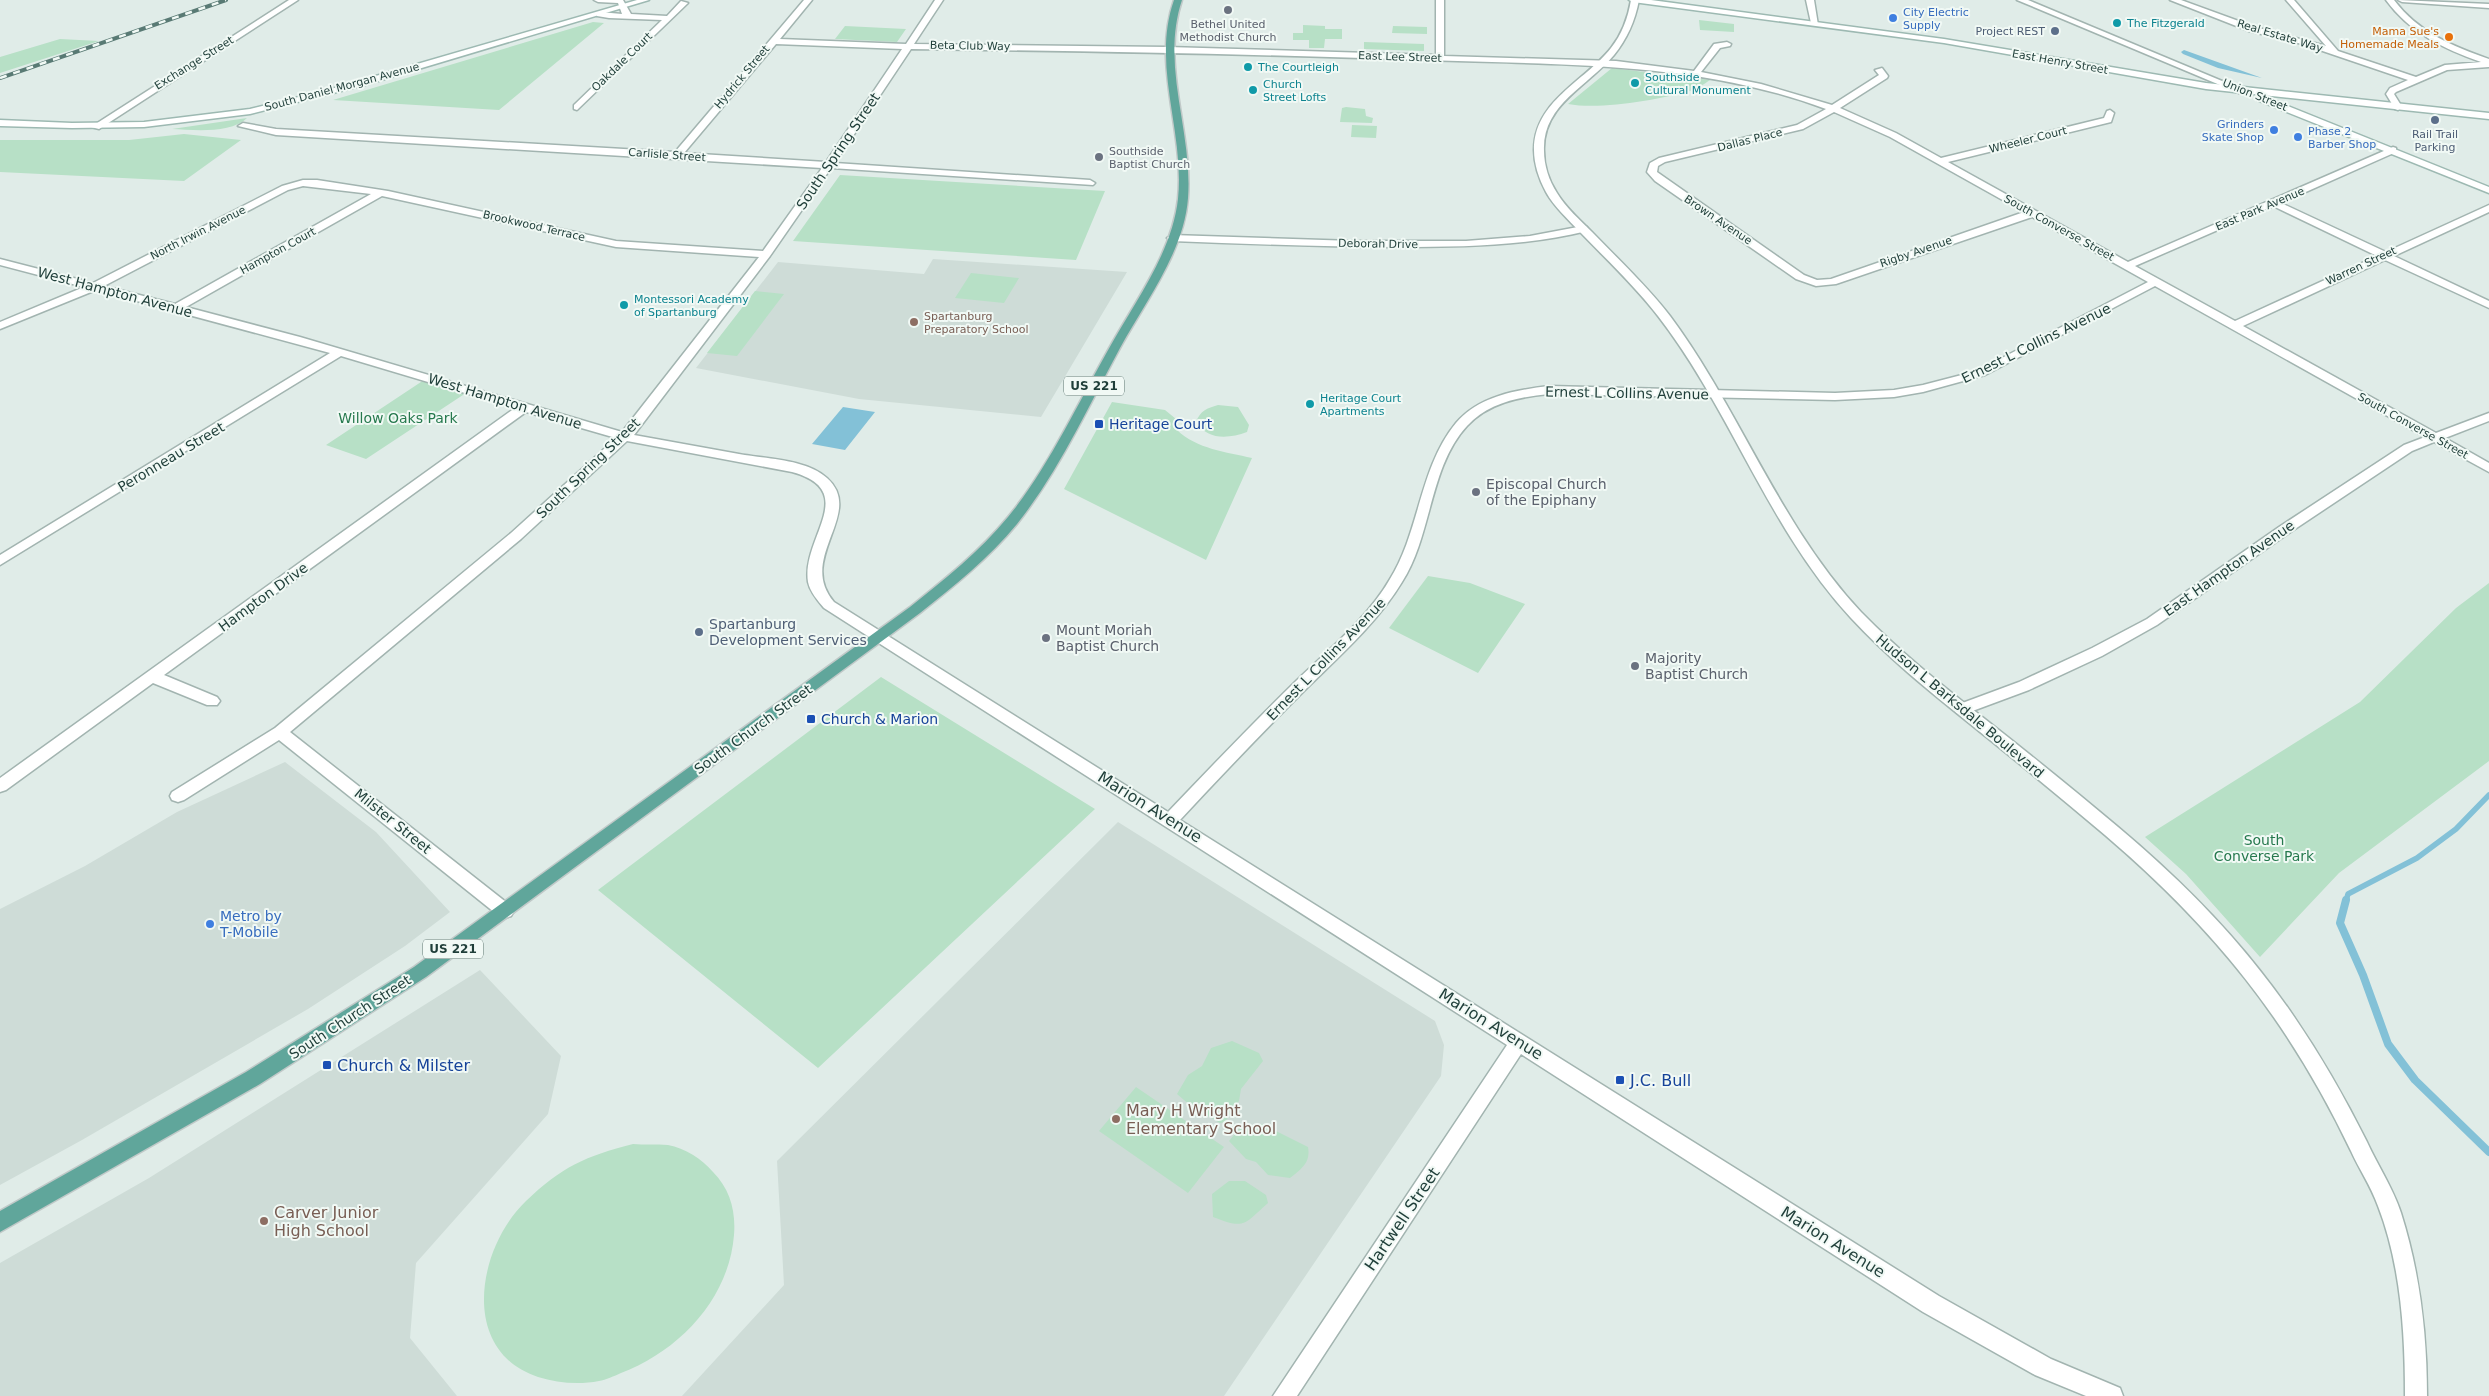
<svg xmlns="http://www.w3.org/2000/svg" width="2489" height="1396" font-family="'DejaVu Sans',sans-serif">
  <rect width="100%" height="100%" fill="#e0ece8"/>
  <!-- built -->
  <path fill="#cedcd7" d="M933,259l194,13 -86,145 -182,-18 -163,-31 82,-106 146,12z
    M285,762l91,70 74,80 -45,34 -97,63 -226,131 -82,45v-276l85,-43 92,-54z
    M1118,822l317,199 9,24 -3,31 -217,320h-542l102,-111 -7,-124z
    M480,970l81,86 -13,58 -132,149 -6,75 47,58h-457v-133l149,-85z"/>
  <!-- green -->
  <path fill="#b7e0c6" d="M1699,20l35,4v8l-34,-2z
    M593,22l11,1 -105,87 -166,-10z
    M1303,25l22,1v3h17v10h-17l-1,9h-15v-8h-16v-7h10z
    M845,26l61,3 -9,13 -62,-3z
    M1393,26l34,1v7l-35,-1z
    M60,39l39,2 -99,32v-16z
    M1364,42l60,2v7l-60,-2z
    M1612,68l98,12c-6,4 -13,9 -20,11 -32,9 -90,19 -122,13z
    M1346,107l19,2 1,7 7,2 -1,5 -32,-1 2,-14z
    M247,118c-16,16 -54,12 -75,11z
    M1352,125l25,1 -1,12 -25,-1z
    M184,134l57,6 -57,41 -184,-9v-32h129z
    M840,175l265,16 -29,69 -283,-19z
    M971,273l48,5 -15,25 -49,-5z
    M755,291l29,3 -47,62 -30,-3z
    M427,378l42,13 -103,68 -40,-14z
    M1112,402l53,8 11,9 1,11c20,19 49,22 75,28l-46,102 -142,-71z
    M1218,405l20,2 11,18 -2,7c-19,7 -40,8 -51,-10 4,-11 11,-14 22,-17z
    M1428,576l42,7 55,21 -47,69 -89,-45z
    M2489,583v178l-150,112 -79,84 -74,-83 -41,-37 215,-135 96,-94z
    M881,677l214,132 -277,259 -220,-178z
    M1232,1041l27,12 4,8 -22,28 -2,12 -14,21 -5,1 -29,-17 -14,-12 11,-19 14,-9 9,-18z
    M1136,1087l88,60 -36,46 -89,-62z
    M1262,1124l46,23c3,16 -7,22 -18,31l-22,-3 -12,-13 -10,-3 -17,-18 10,-12z
    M633,1144c11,1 23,0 35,1 17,3 34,14 45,27 17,17 23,39 21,63 -5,64 -55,116 -113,138 -7,3 -15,7 -22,8 -20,4 -42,2 -61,-4 -79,-26 -61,-129 -12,-176 35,-34 60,-45 107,-57z
    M1229,1181h16l21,14 2,8c-24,21 -22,27 -55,14l-1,-23z"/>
  <!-- water -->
  <path fill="#83c1d7" d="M2184,50l78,28 -44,-10 -35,-14 -2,-2z
    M843,407l32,5 -30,38 -33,-6z"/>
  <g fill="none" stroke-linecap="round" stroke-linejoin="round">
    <!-- stream-far1 -->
    <path stroke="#83c1d7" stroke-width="5.5" d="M2346,901l2,-7 69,-36 39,-29 33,-34"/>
    <!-- stream -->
    <path stroke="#83c1d7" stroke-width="8" d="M2346,900l-6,23 23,52 25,69 27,36 74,72"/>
    <!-- minor casing -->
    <g stroke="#a2b4b0" stroke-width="3">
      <path id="minor" d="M289,0h9l-199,129 -8,-2z
        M594,0h29l8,14 36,2 14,-15 7,2 -111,107 -3,-1v-4l88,-85 -53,-2 -12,-2 -1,-2 4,-2 22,2 -4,-11 -20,-1z
        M804,0h8l-32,39 126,5 29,-44h8l-29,44 254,3 268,8v-55h8v56l172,5 78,10 20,-27 13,-2 4,2 -1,2 -10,2 -19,24 60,12 71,21 47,-30 -4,-5 7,-2 6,8 -1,2 -47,30 56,25 45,25 163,-40 3,-7 3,-1 4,3 -3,9 -163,40 180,100 265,-115 3,1v4l-115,51 105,49 103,-47v7l-95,44 95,45v7l-104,-48 -142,66 193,107 53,-20v8l-44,17 44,25v9l-55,-30 -22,9 -123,82 -132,92 -55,31 -73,34 -62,23h-10l-3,-4 3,-4 62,-23 73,-34 55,-29 132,-92 125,-82 21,-8 -270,-151 -170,89 -62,17 -29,5 -59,3 -286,-6c-30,3 -61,9 -82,32 -38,41 -35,110 -65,156 -26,43 -66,77 -101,112 -41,41 -81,83 -121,126l759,476 112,63 69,29 3,8h-37l-51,-21 -112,-63 -402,-258 -224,342h-24l234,-351 -683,-437c-6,-7 -14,-16 -16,-26 -7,-44 53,-91 -16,-110l-165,-31 -106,98 -231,193 221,174 3,5 -3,5 -6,2 -6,-2 -220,-176 -95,60 -6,2 -6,-2 -2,-4 2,-4 103,-64 236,-195 105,-95 -90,-26 -362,263 53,22 3,4 -3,4h-10l-54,-22 -147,107 -6,2v-14l515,-370 -174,-52 -341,209v-10l330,-202 -234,-63 -96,39v-7l84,-35 -84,-22v-6l93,24 189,-97 21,-6h14l71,11 228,50 147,10 59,-83 -546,-33 -38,-9 5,-3 33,6 399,23zM776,44l126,5 -76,113 -142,-9zM911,49c171,2 342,5 513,11 135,5 274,1 402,49l-29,16 -138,33 -9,5 -3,9 8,9 141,98 20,7 20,-2 196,-67 116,65 -171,89 -54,14 -29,5 -59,3 -286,-7c-33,4 -70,10 -93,37 -37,45 -36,108 -66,156 -23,40 -62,71 -95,103 -43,42 -85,86 -127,130l-334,-210c-38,-44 32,-89 -7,-124 -21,-19 -61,-19 -88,-24 -35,-6 -70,-13 -105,-19l136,-179 61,-88 262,17 2,-2 -5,-3 -255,-17zM1834,112l56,25 134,75 -193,67 -14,1 -13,-5 -147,-103 1,-6 7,-4 138,-33zM303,186l68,8 -196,110 -71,-18 184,-96zM382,196l234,51 143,10 -137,175 -322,-95 -114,-30zM2273,206l104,50 -142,65 -100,-55z
        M1806,0h8l4,25 -7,-2z
        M2017,0h11l218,91 -7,2z
        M2170,0h11l74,27 71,19 -40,-46h8l44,51 78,26 29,-12 36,-3c-37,-13 -71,-29 -95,-62h8c24,32 58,46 95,59v8l-42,3 -51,22 -2,2 8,13 -4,3 -3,-1 -9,-15 4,-6 18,-8 -106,-36 -53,-13z
        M1583,226l4,1v4c-61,15 -124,16 -186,16 -76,0 -153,-3 -229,-6l-5,-3 5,-3 182,6h112l64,-5z"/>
    </g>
    <!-- tertiary casing -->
    <g stroke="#a2b4b0" stroke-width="3">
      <path id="tertiary" d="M1631,0h8c-4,21 -12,39 -25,55 -27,32 -72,50 -70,96 0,14 5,30 13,42 9,15 23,27 35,39 27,28 55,54 78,84 70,94 110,210 191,296 37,38 78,71 120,104 46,36 92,73 137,111 113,95 183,183 249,315 11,24 26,46 34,71 19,60 26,121 26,183h-22c0,-63 -4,-131 -27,-190 -7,-20 -19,-37 -27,-55 -62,-130 -137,-223 -246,-316 -45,-38 -90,-75 -136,-112 -41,-33 -82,-66 -118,-105 -82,-88 -120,-208 -193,-302 -24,-31 -52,-57 -78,-84 -12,-13 -26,-25 -34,-40 -7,-13 -12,-28 -12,-42 0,-49 50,-68 77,-102 11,-14 17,-30 20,-48z
        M2398,0l91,4v4l-87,-6z"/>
    </g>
    <!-- secondary casing -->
    <g stroke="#9db9b2" stroke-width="3">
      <path id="secondary" d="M637,0h12l-284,85 -115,29 -106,13 -72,1 -72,-2v-6l72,3 72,-1 106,-13 81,-20z
        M1629,0h22l293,39 262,44 283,30v6l-283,-30 -262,-46 -311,-41z
        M2257,96h6l226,91v6l-232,-93z"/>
    </g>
    <!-- primary casing -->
    <g stroke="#c0c9c8" stroke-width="3">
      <path id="primary" d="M1174,0h8c-22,66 11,131 6,198 -4,54 -43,104 -68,150 -32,59 -61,123 -103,176 -28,34 -63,62 -97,89l-494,364 -166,107 -260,148v-21l246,-139 168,-105 496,-360c35,-28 69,-55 98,-90 40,-49 68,-110 99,-165 26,-48 65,-98 71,-153 7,-68 -27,-133 -4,-199z"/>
    </g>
    <!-- minor -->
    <use href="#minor" fill="#fff" fill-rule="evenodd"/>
    <!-- tertiary -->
    <use href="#tertiary" fill="#fff" fill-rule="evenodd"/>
    <!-- secondary -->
    <use href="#secondary" fill="#fff" fill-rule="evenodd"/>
    <!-- primary -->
    <use href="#primary" fill="#60a69b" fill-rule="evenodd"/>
    <!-- rail casing -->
    <g stroke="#597a74" stroke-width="4">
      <path id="rail" d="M0,78l226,-78"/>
    </g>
    <!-- rail -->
    <use href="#rail" stroke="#f1f9f5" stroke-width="2.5" stroke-dasharray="7" stroke-linecap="butt"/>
  </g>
  <!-- markers -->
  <g fill="#6b7280" stroke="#f1f9f5" stroke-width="2">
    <circle cx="1228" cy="10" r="5"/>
    <circle cx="1099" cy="157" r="5"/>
    <circle cx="1476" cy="492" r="5"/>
    <circle cx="1046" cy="638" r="5"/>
    <circle cx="1635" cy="666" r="5"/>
  </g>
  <g fill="#3f7fe0" stroke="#f1f9f5" stroke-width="2">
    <circle cx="1893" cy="18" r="5"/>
    <circle cx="2274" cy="130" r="5"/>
    <circle cx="2298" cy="137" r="5"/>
    <circle cx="210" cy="924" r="5"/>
  </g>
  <g fill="#0f9aa8" stroke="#f1f9f5" stroke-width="2">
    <circle cx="2117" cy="23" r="5"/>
    <circle cx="1248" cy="67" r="5"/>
    <circle cx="1635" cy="83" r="5"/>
    <circle cx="1253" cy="90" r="5"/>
    <circle cx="624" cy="305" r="5"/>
    <circle cx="1310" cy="404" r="5"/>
  </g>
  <g fill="#5c6f8a" stroke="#f1f9f5" stroke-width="2">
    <circle cx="2055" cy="31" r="5"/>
    <circle cx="2435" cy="120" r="5"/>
    <circle cx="699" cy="632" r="5"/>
  </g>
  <circle fill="#e8710a" stroke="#f1f9f5" stroke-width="2" cx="2449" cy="37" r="5"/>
  <g fill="#8d6e63" stroke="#f1f9f5" stroke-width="2">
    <circle cx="914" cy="322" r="5"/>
    <circle cx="1116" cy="1119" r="5"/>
    <circle cx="264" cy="1221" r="5"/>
  </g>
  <g fill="#1a4fb4" stroke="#f1f9f5" stroke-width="2">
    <rect x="1094" y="419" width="10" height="10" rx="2.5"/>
    <rect x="806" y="714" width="10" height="10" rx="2.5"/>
    <rect x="322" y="1060" width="10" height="10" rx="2.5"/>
    <rect x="1615" y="1075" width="10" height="10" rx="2.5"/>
  </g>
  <g text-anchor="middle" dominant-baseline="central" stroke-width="4" stroke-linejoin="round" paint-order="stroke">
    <!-- far-shop labels -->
    <g font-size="11" fill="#366cbe" stroke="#f1f9f5" text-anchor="start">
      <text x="1903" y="12">City Electric<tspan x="1903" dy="13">Supply</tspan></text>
      <text x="2264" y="124" text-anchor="end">Grinders<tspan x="2264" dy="13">Skate Shop</tspan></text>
      <text x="2308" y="131">Phase 2<tspan x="2308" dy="13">Barber Shop</tspan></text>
    </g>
    <!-- far-culture labels -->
    <g font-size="11" fill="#0d838f" stroke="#f1f9f5" text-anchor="start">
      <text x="2127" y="23">The Fitzgerald</text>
      <text x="1258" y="67">The Courtleigh</text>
      <text x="1645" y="77">Southside<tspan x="1645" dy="13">Cultural Monument</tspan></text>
      <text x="1263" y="84">Church<tspan x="1263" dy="13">Street Lofts</tspan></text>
      <text x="634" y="299">Montessori Academy<tspan x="634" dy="13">of Spartanburg</tspan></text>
      <text x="1320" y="398">Heritage Court<tspan x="1320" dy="13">Apartments</tspan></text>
    </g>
    <!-- far-worship labels -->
    <g font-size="11" fill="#5b616d" stroke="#f1f9f5">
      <text x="1228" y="24">Bethel United<tspan x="1228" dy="13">Methodist Church</tspan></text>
      <text x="1109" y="151" text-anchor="start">Southside<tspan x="1109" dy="13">Baptist Church</tspan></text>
    </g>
    <!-- far-service labels -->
    <g font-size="11" fill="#4e5e75" stroke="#f1f9f5" text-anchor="end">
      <text x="2045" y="31">Project REST</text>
      <text x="2435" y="134" text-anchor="middle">Rail Trail<tspan x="2435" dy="13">Parking</tspan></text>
    </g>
    <!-- far-food labels -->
    <g font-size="11" fill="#c56008" stroke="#f1f9f5" text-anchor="end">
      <text x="2439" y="31">Mama Sue's<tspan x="2439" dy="13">Homemade Meals</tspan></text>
    </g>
    <!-- far-street labels -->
    <g font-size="11" fill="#1f3e39" stroke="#f1f9f5">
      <text transform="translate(2280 36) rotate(17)">Real Estate Way</text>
      <text transform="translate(970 46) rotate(1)">Beta Club Way</text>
      <text transform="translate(1400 57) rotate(2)">East Lee Street</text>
      <text transform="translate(622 62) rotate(-44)">Oakdale Court</text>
      <text transform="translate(2060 62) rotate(10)">East Henry Street</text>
      <text transform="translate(194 63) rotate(-32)">Exchange Street</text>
      <text transform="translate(742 77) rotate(-50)">Hydrick Street</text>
      <text transform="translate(342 87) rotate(-15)">South Daniel Morgan Avenue</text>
      <text transform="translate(2255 95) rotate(22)">Union Street</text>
      <text transform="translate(1750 140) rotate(-14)">Dallas Place</text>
      <text transform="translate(2028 140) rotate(-14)">Wheeler Court</text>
      <text transform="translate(667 155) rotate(4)">Carlisle Street</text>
      <text transform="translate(2260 209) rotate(-23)">East Park Avenue</text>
      <text transform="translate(1718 220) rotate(34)">Brown Avenue</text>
      <text transform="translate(534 226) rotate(13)">Brookwood Terrace</text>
      <text transform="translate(2059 228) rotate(29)">South Converse Street</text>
      <text transform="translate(198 233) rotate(-27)">North Irwin Avenue</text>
      <text transform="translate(1378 244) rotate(1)">Deborah Drive</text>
      <text transform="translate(278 251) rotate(-29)">Hampton Court</text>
      <text transform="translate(1916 252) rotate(-19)">Rigby Avenue</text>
      <text transform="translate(2361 266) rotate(-25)">Warren Street</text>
      <text transform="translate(2413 426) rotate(29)">South Converse Street</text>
    </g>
    <!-- far-education labels -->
    <g font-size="11" fill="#785e54" stroke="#f1f9f5" text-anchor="start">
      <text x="924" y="316">Spartanburg<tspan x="924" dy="13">Preparatory School</tspan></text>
    </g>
    <!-- shield labels -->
    <g fill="#f1f9f5" stroke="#5e7671" stroke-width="1">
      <rect x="1064" y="376.5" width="60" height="19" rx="4"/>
      <rect x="423" y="939.5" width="60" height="19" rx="4"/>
    </g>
    <g font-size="12" font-weight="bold" fill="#1f3e39">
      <text x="1094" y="386">US 221</text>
      <text x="453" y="949">US 221</text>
    </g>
    <!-- street labels -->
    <g font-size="14" fill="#1f3e39" stroke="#f1f9f5">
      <text transform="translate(838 151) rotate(-56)">South Spring Street</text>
      <text transform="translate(115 292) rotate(15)">West Hampton Avenue</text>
      <text transform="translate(2036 343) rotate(-26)">Ernest L Collins Avenue</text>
      <text transform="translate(1627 393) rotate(1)">Ernest L Collins Avenue</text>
      <text transform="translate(505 401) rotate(17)">West Hampton Avenue</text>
      <text transform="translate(171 457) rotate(-31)">Peronneau Street</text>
      <text transform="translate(588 468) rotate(-44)">South Spring Street</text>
      <text transform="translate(2229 568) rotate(-35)">East Hampton Avenue</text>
      <text transform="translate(263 597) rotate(-36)">Hampton Drive</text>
      <text transform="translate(1326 659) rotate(-46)">Ernest L Collins Avenue</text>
      <text transform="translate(1960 706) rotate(40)">Hudson L Barksdale Boulevard</text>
      <text transform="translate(753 729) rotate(-36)">South Church Street</text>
      <text transform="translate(393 821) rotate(39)">Milster Street</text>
      <text transform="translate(350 1017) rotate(-33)">South Church Street</text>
    </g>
    <!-- park labels -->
    <g font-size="14" fill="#26794e" stroke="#f1f9f5">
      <text x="398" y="418">Willow Oaks Park</text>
      <text x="2264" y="840">South<tspan x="2264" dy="16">Converse Park</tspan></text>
    </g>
    <!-- transit labels -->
    <g font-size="14" fill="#164399" stroke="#f1f9f5" text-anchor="start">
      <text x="1109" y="424">Heritage Court</text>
      <text x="821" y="719">Church &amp; Marion</text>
    </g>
    <!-- worship labels -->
    <g font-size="14" fill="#5b616d" stroke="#f1f9f5" text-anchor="start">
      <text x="1486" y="484">Episcopal Church<tspan x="1486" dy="16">of the Epiphany</tspan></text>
      <text x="1056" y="630">Mount Moriah<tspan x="1056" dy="16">Baptist Church</tspan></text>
      <text x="1645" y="658">Majority<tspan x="1645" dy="16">Baptist Church</tspan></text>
    </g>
    <!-- service labels -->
    <g font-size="14" fill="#4e5e75" stroke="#f1f9f5" text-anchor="start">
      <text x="709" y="624">Spartanburg<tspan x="709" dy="16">Development Services</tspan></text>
    </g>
    <!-- shop labels -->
    <g font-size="14" fill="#366cbe" stroke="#f1f9f5" text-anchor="start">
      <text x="220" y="916">Metro by<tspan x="220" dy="16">T-Mobile</tspan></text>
    </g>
    <!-- near-street labels -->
    <g font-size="16" fill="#1f3e39" stroke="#f1f9f5">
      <text transform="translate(1150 807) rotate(32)">Marion Avenue</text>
      <text transform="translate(1491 1024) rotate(32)">Marion Avenue</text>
      <text transform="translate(1402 1219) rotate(-56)">Hartwell Street</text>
      <text transform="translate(1833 1242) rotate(32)">Marion Avenue</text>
    </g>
    <!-- near-transit labels -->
    <g font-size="16" fill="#164399" stroke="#f1f9f5" text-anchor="start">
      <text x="337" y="1065">Church &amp; Milster</text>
      <text x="1630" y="1080">J.C. Bull</text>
    </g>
    <!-- near-education labels -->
    <g font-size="16" fill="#785e54" stroke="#f1f9f5" text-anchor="start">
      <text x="1126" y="1110">Mary H Wright<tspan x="1126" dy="18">Elementary School</tspan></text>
      <text x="274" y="1212">Carver Junior<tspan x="274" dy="18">High School</tspan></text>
    </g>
  </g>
</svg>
